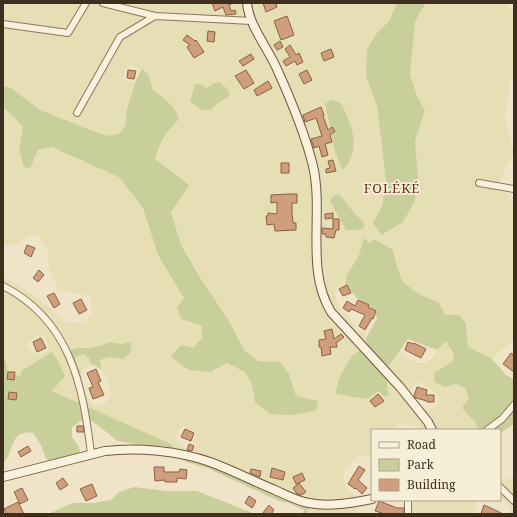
<svg xmlns="http://www.w3.org/2000/svg" width="517" height="517" font-family="'Noto Serif',serif">
  <rect width="100%" height="100%" fill="#f0e4c8"/>
  <!-- farmland -->
  <path fill="#e6deb5" fill-rule="evenodd" d="M3,3h394l-8,18 -13,13 -10,43 11,29 9,74 -4,26 -9,17 30,-1 12,-21 3,-24 -3,-36 10,-30 -8,-15 -7,-21 5,-54 11,-18h78l10,8v67l-3,1 -6,40 9,34 -16,31 16,17v139l-23,18 -23,-11 -2,-25 -7,-7h-14l-6,-12 -22,-10 -15,-12 -6,-18 -3,-13 -23,-7 -6,-5 -5,17 -12,20 -2,10 -5,1 -4,3 -1,5 2,7 5,10 6,5 8,13 10,4v13l-30,48 31,5 10,-8 8,6 4,-1 -2,-9 1,-20 11,-16 12,9 8,3h6l7,-4 5,-9 9,-10 8,14 -1,8 -18,11 10,14 11,-3 9,4 4,10 -7,10 14,15 2,7h-58l-8,-5 -15,-1 -4,6h-21v27l-13,-2 -14,13 -1,9 2,11 12,10 8,-1 6,-4v7h7l-25,6 3,8h-51l4,-8 -21,-5 -19,-11 -21,-6 -17,-13 -40,-17 5,-8 -4,-4 3,-9 -13,-8 -6,9 -1,6 6,3 3,7 -8,2 -6,-8 -120,-53 9,-10 -37,-10h-2v6l-13,-5 -3,-12h-2v-83l14,7 28,20 21,18 19,1 7,-11 -2,-16 -32,-6 -10,-25v-14l-11,-17 -9,3 -12,7 -13,2v-139l20,19 -4,24 12,19 7,-19 14,-3 67,29 24,32 15,47 44,71v12l-9,10 17,24 17,-9 18,9 7,13 3,17 62,-1 -21,-5 -7,-22 -9,-12 -22,-1 -14,-11 -15,-29 -30,-45 -18,-31 -10,-33 -5,-43 -11,-10 3,-13 7,-12 14,-15 -14,-21 -12,-8 -4,-15 -7,-6 -3,5v-4l-3,-2 -7,-1 -4,2 -1,4v7l8,2 4,-1 -9,28 -2,17 -5,7 -11,3 -19,-6 -50,-20 -29,-22 -8,-2zM39,334l5,2 5,12 -3,4 -10,3 -4,-3 -5,-5 1,-4zM109,342l14,2 7,-1 -6,16 -15,-2 -9,3 1,9 6,9 4,15 -1,5 -4,4 -7,3 -6,-1 -6,-7 -3,-9 -3,-16 4,-5 9,-2 -4,-2 -1,-5 -5,-4 -5,1 -4,2 3,11 3,4 -17,-16 5,-6 6,-3h18zM419,382l13,8 5,5 1,7 -4,6 -7,2 -11,-6 -6,-8v-5l6,-8z
    M514,477v37h-4l1,-6 -11,-11v-16z
    M409,500h71l-3,3 -4,11h-64z"/>
  <!-- green -->
  <path fill="#c9cf9b" d="M397,3h29l-11,18 -5,54 7,21 8,15 -10,30 3,36 -3,24 -12,21 -22,13 -8,-12 9,-17 4,-26 -9,-74 -11,-29 1,-27 9,-16 13,-13z
    M142,69l7,6 4,15c10,7 22,16 26,29 -13,13 -19,22 -24,40l34,26 -18,27 10,33 18,31 30,45 15,29 14,11 22,1 9,12 7,22 22,5 -3,10 -24,4 -21,-1 -15,-12 -3,-17 -7,-13 -18,-9 -17,9 -21,-2 -18,-13 10,-12 12,3 9,-10v-12l-21,-7 -4,-11 7,-10 -26,-43 -15,-47 -24,-31 -67,-30 -14,3 -8,19 -6,-2 -5,-17 4,-24 -20,-19v-21l8,2 29,22 50,20 19,6 11,-3 5,-7 2,-17 5,-16 5,-15z
    M220,82l8,8 2,6 -11,6 -8,8h-10l-11,-9 5,-17h5l7,4 5,-4z
    M331,100l10,3c9,18 18,38 9,57 -1,4 -5,7 -8,10l-8,-21 -3,-20 -6,-25z
    M338,194c6,4 8,9 13,15 5,7 10,8 14,17l-4,4h-15l-16,-29 3,-5z
    M364,238l6,5 4,-4 19,11 3,13 6,18 15,12 22,10 6,12h14l7,8 2,24 23,11 15,17 8,4v45l-14,10v-4h-22l-2,-7 -14,-15 7,-10 -4,-10 -9,-4 -11,3 -10,-5 -1,-9 19,-12 1,-7 -8,-13 -9,9 -29,-11 -20,28 -1,20 2,9 -4,1 -7,-6 -11,8 -32,-5 5,-18 12,-20 14,-10v-8l11,-19 -2,-9 -19,-13 -11,-12 2,-10 12,-20z
    M109,342l14,2 7,-2 2,6 -3,6 -5,5 -15,-2 -9,3 1,9 -11,-6 -1,-5 -5,-4 -9,3 3,11 3,4 -3,2 -12,-13 -2,-5c11,-13 16,-6 30,-9 5,-1 10,-3 15,-5z
    M52,352l6,9 7,15 -13,15 119,53 6,8 8,-2 47,21 17,13 21,6 15,-2 4,13 21,5 -4,8h-3l1,-4 -15,-7 -10,-2 -72,-33 -21,-6 -22,-16h-17l-29,-5 -26,-20h-11l-9,6v10l7,10 1,5 -3,10c-41,7 -25,-5 -44,-29 -24,-4 -18,19 -30,30v-103h2l3,12 13,5v-6z
    M134,487l34,4h29l58,23h-207l24,-11h21l18,-3 8,-8z"/>
  <!-- building -->
  <path fill="#cf9f7d" stroke="#8d5f41" d="M212,3h21l-4,2 2,6 4,-1 1,4 -10,1 -3,-8 -8,4z
    M263,3h13l1,4 -11,5z
    M287,16l7,19 -13,5 -7,-19z
    M208,31l7,1 -1,10 -7,-1z
    M187,35l8,6 1,-1 8,12 -10,6 -7,-11 3,-2 -7,-5z
    M280,41l3,6 -6,3 -3,-5z
    M290,45l6,10 3,-2 4,9 -6,3 -2,-4 -9,5 -3,-5 7,-4 -5,-8z
    M331,49l3,8 -10,4 -3,-8z
    M251,54l3,5 -11,7 -4,-5z
    M128,70l8,1 -2,8 -7,-1z
    M246,70l8,13 -10,6 -9,-13z
    M307,70l5,10 -8,4 -5,-10z
    M268,81l4,7 -15,8 -3,-6z
    M321,107l3,8 -1,1 5,14 4,-3 3,4 -5,4 2,7 -7,2 3,11 -6,2 -3,-11 -5,2 -3,-9 11,-3 -6,-18 -11,4 -2,-7z
    M333,160l3,11 -10,2v-4l4,-1 -2,-7z
    M281,163h8v10h-8z
    M289,194h8v9h-5v10l1,10h3v7l-21,1 -1,-7 -7,1 -1,-9h2v-3l9,1v-12l-6,1v-8z
    M333,213v5l-8,1v-5z
    M333,219h6v11h-3l-2,8 -8,-1v-3h-4v-6l11,1z
    M27,245l8,3 -4,9 -7,-4z
    M39,270l5,5 -6,7 -5,-4z
    M347,285l4,8 -8,3 -4,-7z
    M54,293l6,11 -6,4 -7,-12z
    M81,299l6,11 -8,4 -6,-11z
    M358,300l11,5 -1,2 8,4 -3,8 -1,-1 -7,12 -6,-4 6,-11 -14,-6 -2,3 -6,-4 4,-7 8,5z
    M332,329l2,10 7,-5 3,3 -8,6 1,4h-7l1,7 -9,2 -1,-9h-2v-7l7,-1 -2,-8z
    M41,338l5,10 -9,4 -4,-10z
    M408,342l5,2 1,-1 12,6 -5,9 -16,-8z
    M511,353l3,2v17l-11,-8z
    M96,369l5,12 -3,1 6,13 -11,4 -4,-11 4,-1 -6,-14z
    M8,372h7l-1,8 -7,-1z
    M417,387l10,3 -1,5h8v7h-7v-1l-11,-3 -2,-2z
    M9,392l8,1 -1,7 -8,-1z
    M378,394l6,7 -9,6 -5,-6z
    M77,426h6l1,6h-7z
    M185,429l9,4 -3,8 -10,-4z
    M189,444l5,2 -2,5 -5,-1z
    M28,446l3,5 -10,6 -3,-5z
    M359,466l6,4 -7,10 9,8 -5,6 -6,-6 -1,1 -7,-5z
    M154,467h10v5h15l1,-3 7,1 -1,9 -9,-1v4h-12v-2l-10,1z
    M272,468l13,4 -2,8 -13,-3z
    M251,469l10,2 -1,6 -10,-4z
    M302,473l3,7 -9,4 -3,-7z
    M63,478l5,7 -8,5 -4,-7z
    M299,483l7,9 -5,3 -4,-1 -4,-6z
    M92,484l5,12 -11,5 -6,-12z
    M22,488l6,12 -8,4 -6,-12z
    M249,496l7,5 -4,7 -7,-5z
    M379,501l18,7h7v6h-19l-10,-3z
    M18,502l6,12h-18l-2,-5z
    M269,505l5,5 -3,4h-9z
    M484,505l9,4 10,5h-22z"/>
  <g fill="none" stroke-linecap="round" stroke-linejoin="round">
    <!-- street casing -->
    <g stroke="#8d765c" stroke-width="8">
      <path id="street" d="M103,3l52,13 97,5
        M3,24l65,9 18,-30
        M77,113l43,-76 35,-21
        M479,183l35,6
        M3,286c67,34 80,99 88,168
        M487,430l15,-11 12,-14
        M500,487l14,14
        M408,500v14"/>
    </g>
    <!-- secondary casing -->
    <g stroke="#6f573f" stroke-width="10">
      <path id="secondary" d="M247,3c2,23 21,45 30,66 14,31 28,64 36,97 11,47 -8,103 18,146l69,75 28,35 4,8
        M3,477l102,-26c33,-4 74,0 105,11 22,8 43,19 65,28 11,5 22,11 34,13 20,4 43,0 63,-4"/>
    </g>
    <!-- street -->
    <use href="#street" stroke="#faf1dc" stroke-width="6"/>
    <!-- secondary -->
    <use href="#secondary" stroke="#faf1dc" stroke-width="8"/>
  </g>
  <g text-anchor="middle" dominant-baseline="central" stroke-width="3.5" stroke-linejoin="round" paint-order="stroke">
    <!-- quarter labels -->
    <g font-size="13" letter-spacing="1" fill="#6b2e1e" stroke="#f7eed8">
      <text x="392" y="188">FOLÉKÉ</text>
    </g>
  </g>
  <!-- border -->
  <rect width="517" height="517" fill="none" stroke="#3d2e20" stroke-width="8"/>
  <!-- legend -->
  <rect x="371" y="429" width="130" height="72" fill="#f7eed8" stroke="#ada18e"/>
  <rect x="379" y="442" width="20" height="6" fill="#faf1dc" stroke="#ada18e"/>
  <text x="407" y="449" font-size="12" fill="#3d2e20">Road</text>
  <rect x="379" y="459" width="20" height="12" fill="#c9cf9b" stroke="#ada18e"/>
  <text x="407" y="469" font-size="12" fill="#3d2e20">Park</text>
  <rect x="379" y="479" width="20" height="12" fill="#cf9f7d" stroke="#ada18e"/>
  <text x="407" y="489" font-size="12" fill="#3d2e20">Building</text>
</svg>
